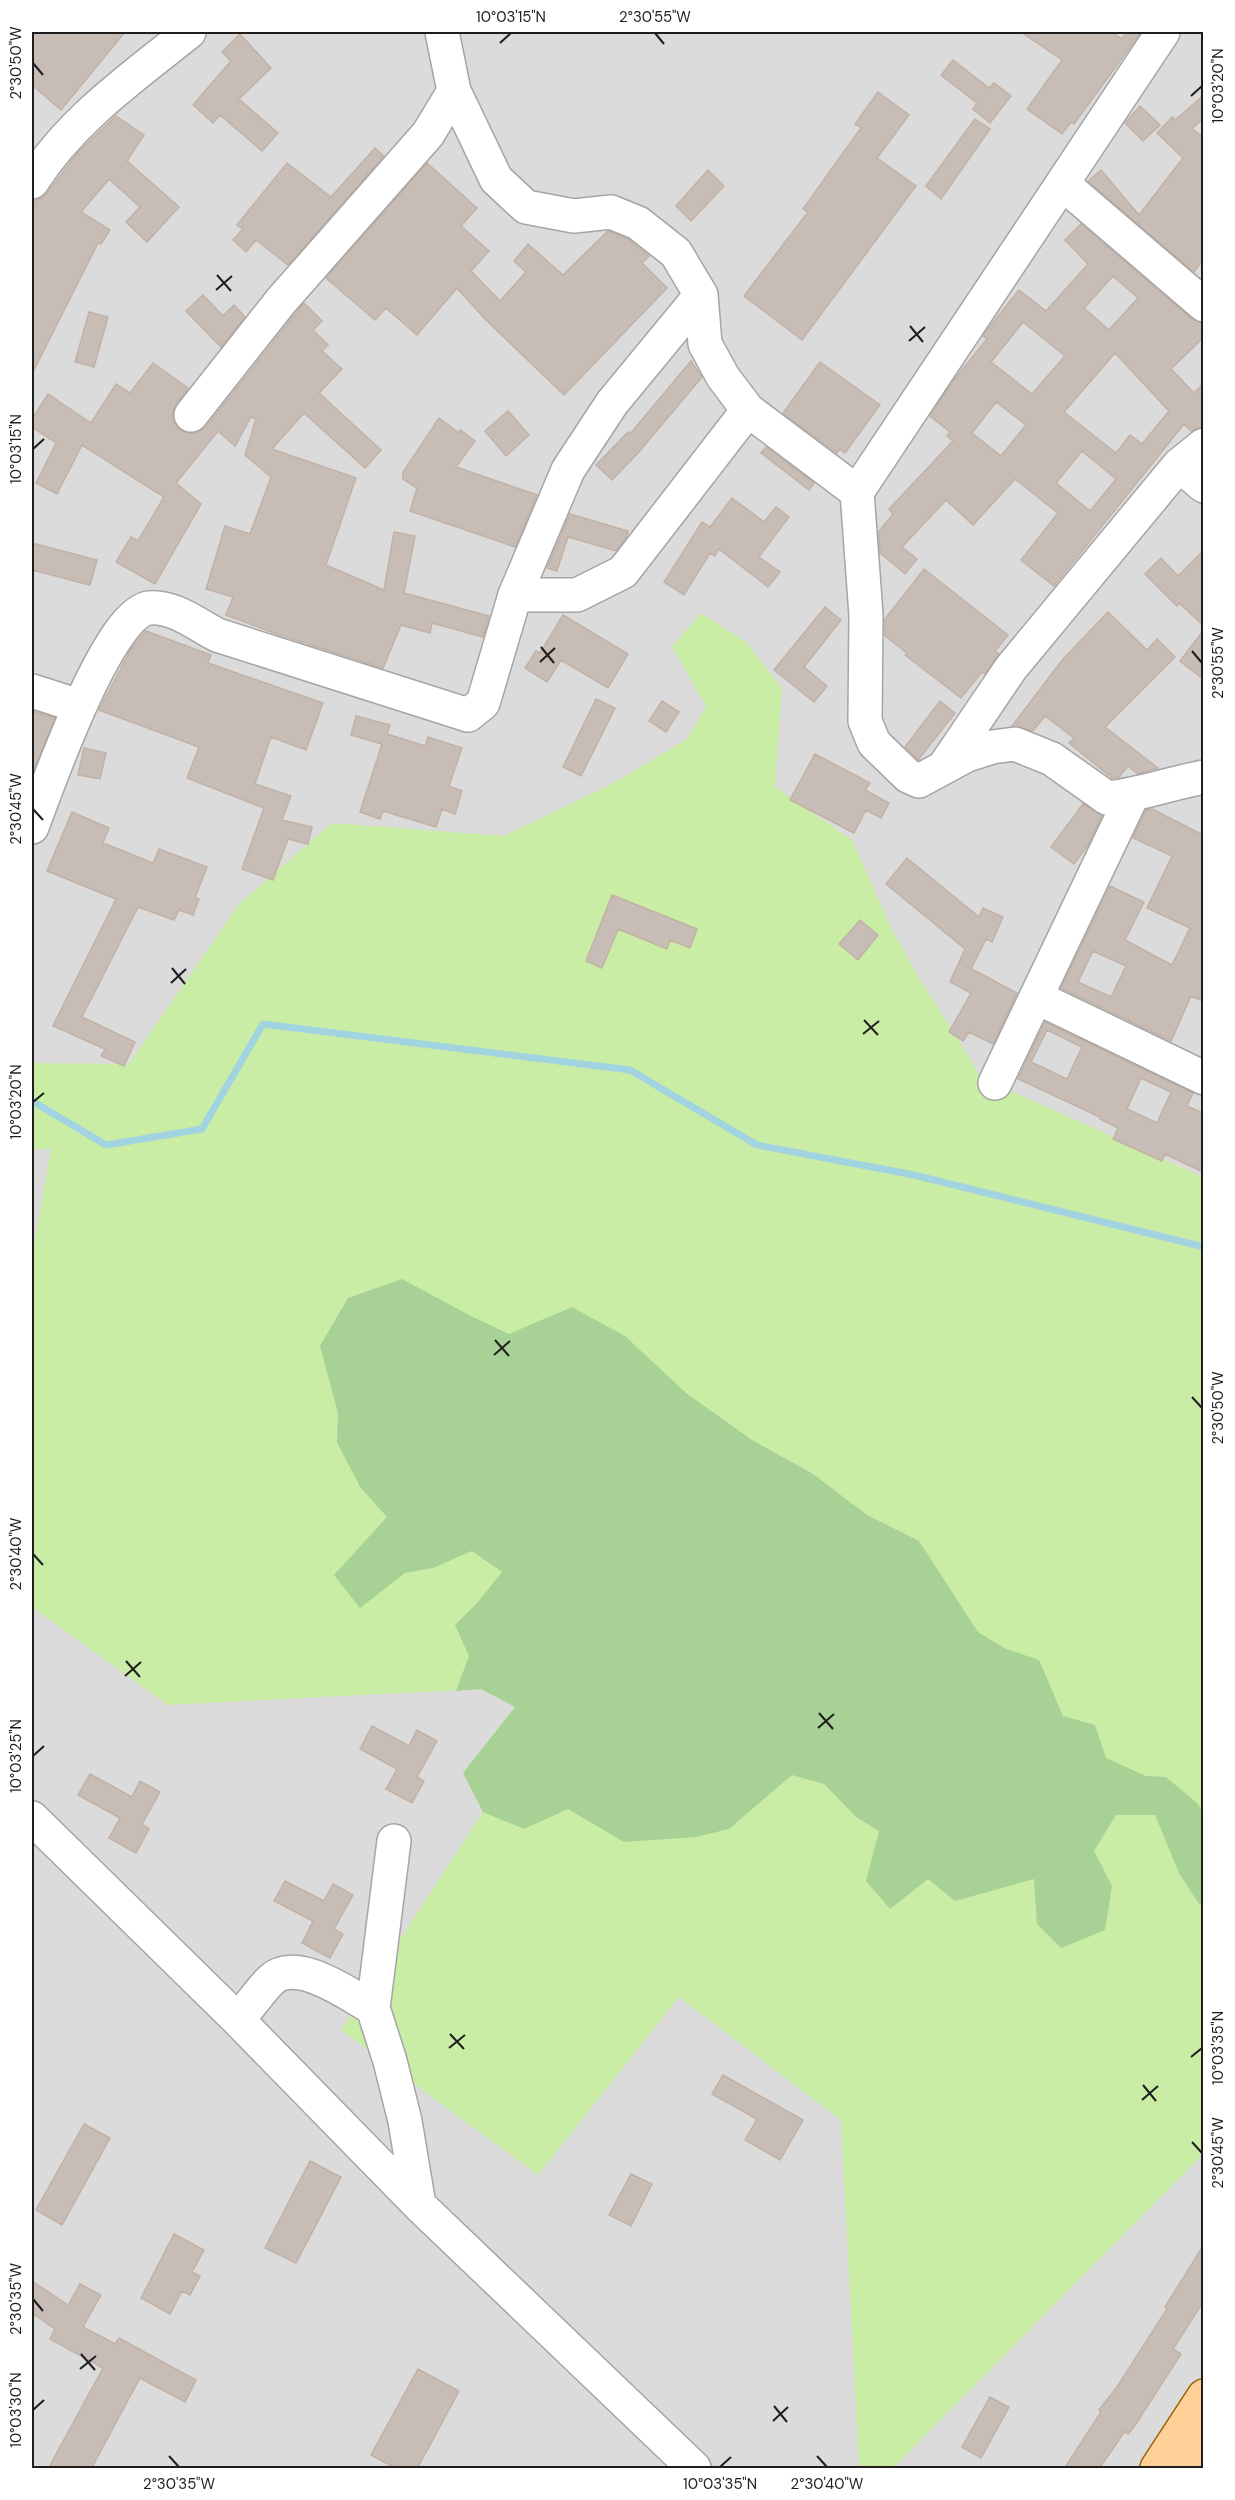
<svg xmlns="http://www.w3.org/2000/svg" width="1235" height="2500" font-family="'DM Sans',sans-serif">
  <rect width="100%" height="100%" fill="#f0ebe3"/>
  <!-- residential -->
  <path fill="#dcdbdb" d="M32,32h1171v2436h-1171z"/>
  <!-- grass -->
  <path fill="#caeda6" d="M701,613l45,29 36,46 -7,99 77,53 40,90 27,48 63,100 221,99v977l-310,314h-34l-18,-348 -162,-123 -141,178 -197,-145 142,-218 -20,-39 52,-66 -34,-18 -313,16 -136,-98v-351l19,-107h-19v-86l97,1 109,-159 94,-82 172,13 108,-52 75,-45 19,-33 -34,-59z"/>
  <!-- forest -->
  <path fill="#a8d195" d="M402,1279l67,36 40,19 63,-27 53,29 61,57 66,47 61,34 54,41 52,26 59,91 28,17 33,11 24,56 32,9 11,33 40,18 20,1 32,27 5,9v91h-4l-20,-31 -24,-58h-39l-22,36 18,35 -7,44 -44,18 -24,-24 -3,-45 -79,22 -27,-22 -38,30 -24,-28 13,-50 -23,-14 -32,-33 -32,-9 -63,54 -33,8 -72,5 -56,-33 -44,20 -41,-17 -20,-39 52,-66 -34,-18 -25,2 13,-35 -14,-31 23,-23 24,-30 -30,-21 -39,17 -28,5 -45,35 -26,-33 53,-58 -27,-30 -23,-45 1,-29 -18,-67 28,-48z"/>
  <g fill="none" stroke-linecap="round" stroke-linejoin="round">
    <!-- stream -->
    <path stroke="#a1d3e0" stroke-width="7" d="M32,1101l74,44 96,-16 61,-105 367,46 127,75 157,30 290,72"/>
  </g>
  <!-- building -->
  <path fill="#c8bdb6" stroke="#c2b1a5" stroke-width="1.5" fill-rule="evenodd" d="M32,32h93l-64,78 -29,-25z
    M1021,32h90l11,7 5,-7h14l-67,92 -3,-2 -9,12 -35,-25 35,-49z
    M240,34l31,34 -32,31 39,34 -16,18 -42,-36 -7,8 -20,-18 38,-44 -9,-9z
    M953,60l36,28 5,-5 17,13 -21,27 -17,-14 4,-6 -36,-28z
    M878,92l31,23 -32,43 39,28 -114,154 -58,-44 64,-84 -5,-3 58,-81 -6,-4z
    M1203,96v22l-11,11 11,8v123l-9,12 -106,-91 13,-11 38,45 44,-57 -26,-25 15,-16 3,3z
    M1140,106l20,19 -17,16 -18,-18z
    M116,116l28,19 -17,26 52,46 -32,35 -21,-20 14,-15 -31,-28 -28,33 29,18 -9,14 -3,-1 -66,131v-173l8,-2 7,-6 32,-42z
    M975,119l15,10 -49,70 -15,-13z
    M375,148l9,8 -96,109 -32,-25 -10,12 -13,-12 10,-11 -6,-4 50,-62 44,34z
    M427,163l50,45 -16,18 28,25 -18,20 29,30 26,-29 -12,-11 14,-17 35,31 45,-44 20,8 21,17 -7,7 25,25 -103,107 -79,-76 -28,-31 -40,47 -31,-27 -11,12 -49,-42z
    M708,170l16,16 -33,35 -15,-15z
    M1081,224l111,95 11,4v15l-32,31 23,24 9,-9v43l-12,4 -7,-7 -130,162 -33,-26 37,-47 -43,-34 -42,46 -27,-25 -44,47 15,12 -12,15 -25,-21 -1,-22 14,-17 -4,-5 64,-68 -6,-5 3,-4 -20,-16 22,-34 35,-43 -4,-3 8,-11 28,-35 27,21 42,-47 -23,-24zM1113,276l25,22 -29,32 -25,-22zM1023,322l42,34 -33,38 -41,-32zM1115,353l54,58 -27,33 -12,-9 -14,18 -52,-41zM996,402l30,23 -25,31 -29,-23zM1082,451l34,28 -26,32 -34,-28z
    M203,295l20,21 11,-11 11,12 -24,30 -35,-36z
    M304,303l18,18 -9,9 15,15 -6,6 20,18 -23,24 62,57 -16,18 -61,-55 -32,36 84,29 -30,87 58,25 10,-58 21,4 -11,57 85,23 -6,21 -51,-14 -2,10 -29,-8 -18,43 -106,-34 -51,-19 7,-18 -27,-8 19,-63 25,8 21,-57 -26,-22 11,-36 -5,-2 -16,29 -17,-15 -42,52 25,21 -46,80 -39,-22 15,-25 7,4 26,-44 -82,-52 -25,49 -21,-11 20,-40 -24,-16v-8l16,-25 43,29 25,-39 14,9 23,-30 35,25 -12,16 -3,8v9l7,9 8,3h9l9,-6z
    M89,312l19,5 -14,50 -19,-5z
    M691,361l11,16 -64,76 -26,27 -16,-15 32,-33 2,2z
    M820,362l60,43 -35,48 -5,-4 -3,4 -54,-40z
    M508,411l21,24 -23,21 -21,-25z
    M439,418l20,15 1,-3 15,11 -19,26 81,28 -22,52 -105,-36 7,-23 -14,-9v-7z
    M766,447l48,36 -5,7 -48,-37z
    M732,498l32,24 12,-15 13,10 -30,40 21,15 -12,15 -49,-38 -4,7 -5,-3 -26,42 -20,-13 38,-60 8,5z
    M570,514l58,17 -1,5 -11,15 -48,-14 -11,34 -10,-3z
    M32,543l65,17 -7,25 -58,-15z
    M1203,551v74l-24,-22 -2,3 -32,-32 16,-16 17,18z
    M924,569l84,66 -13,16 4,3 -14,20 -3,-2 -21,26 -56,-43 2,-2 -22,-17v-17z
    M825,607l16,13 -37,47 23,19 -13,16 -40,-32z
    M1108,612l39,38 10,-11 18,18 -70,70 53,41 -20,6 -10,-8 -9,11 -7,1 -43,-35 5,-5 -29,-22 -12,15 -21,-5 51,-67z
    M563,615l65,39 -20,34 -47,-28 -14,22 -22,-14 11,-17 4,2z
    M146,631l65,24 -3,8 115,40 -17,47 -35,-13 -16,47 36,12 -9,24 30,7 -4,17 -20,-5 -15,41 -31,-11 22,-61 -77,-30 12,-31 -100,-37 32,-61z
    M1203,631v48l-23,-18z
    M596,699l19,9 -34,68 -18,-9z
    M662,701l17,11 -13,20 -17,-11z
    M940,701l15,12 -37,47 -13,-13z
    M32,711l23,7 -23,57z
    M356,716l34,9 -3,9 38,12 3,-9 34,11 -13,38 13,5 -7,23 -13,-5 -6,18 -53,-16 -3,8 -20,-7 22,-68 -31,-9z
    M84,748l22,5 -6,26 -22,-4z
    M815,754l55,29 -5,7 24,13 -8,15 -15,-8 -12,23 -64,-33z
    M1083,804l19,11 -14,30 -14,19 -23,-17z
    M1152,809l51,26v166l-12,-5 -20,45 -110,-53 49,-102 34,16 -19,38 47,25 18,-37 -43,-20 25,-52 -39,-18 13,-28zM1093,951l33,15 -15,31 -33,-15z
    M72,812l37,16 -6,15 50,20 6,-14 48,18 -12,31 4,1 -6,16 -14,-5 -5,10 -36,-13 -56,110 53,25 -11,24 -23,-10 4,-7 -52,-23 63,-127 -69,-28z
    M907,858l72,59 4,-9 20,9 -11,25 -6,-3 -15,30 -5,-3 51,27 -24,51 -24,-12 -6,9 -14,-9 22,-39 -21,-11 15,-33 -79,-65z
    M612,895l85,34 -7,19 -20,-8 -3,9 -49,-20 -16,39 -16,-7z
    M860,920l18,15 -20,25 -19,-16z
    M1045,1022l148,71 -6,13 16,7v59l-38,-18 -3,7 -49,-22 5,-11 -18,-9v-2l-82,-38zM1047,1030l35,17 -15,32 -36,-17zM1141,1078l30,14 -14,31 -30,-14z
    M372,1726l37,20 8,-16 20,11 -20,36 7,4 -12,22 -26,-14 11,-20 -37,-20z
    M90,1774l42,23 8,-16 20,11 -18,32 7,5 -13,24 -27,-15 11,-20 -42,-23z
    M285,1881l39,20 9,-17 20,11 -19,34 9,5 -13,24 -28,-15 11,-22 -39,-20z
    M723,2075l80,45 -23,40 -35,-20 12,-21 -45,-25z
    M84,2124l26,14 -48,87 -26,-15z
    M310,2161l31,16 -45,86 -31,-15z
    M631,2174l21,10 -21,42 -22,-11z
    M174,2234l30,16 -12,22 8,4 -10,19 -8,-4 -12,23 -29,-16z
    M1203,2246v56l-30,47 8,5 -47,73 -6,7 -3,-3 -26,38h-35l37,-57 -2,-2 18,-23 50,-78 -2,-2z
    M32,2281l36,24 12,-21 21,11 -18,32 32,17 4,-6 77,42 -11,22 -45,-24 -49,91h-43l55,-101 -53,-29 5,-10 -23,-16z
    M418,2369l41,22 -42,78h-20l-26,-14z
    M990,2397l19,10 -28,51 -19,-11z"/>
  <g fill="none" stroke-linecap="round" stroke-linejoin="round">
    <!-- minor casing -->
    <g stroke="#a5a5a5" stroke-width="36">
      <path id="minor" d="M442,32l12,59 42,88 30,28 48,9 37,-4 27,11 38,30 25,42 4,49 18,33 25,33 109,82
        M1163,32l-306,460 9,123 -1,106 9,22 34,33 11,5 48,-26 25,-8 23,-3 37,15 55,39c33,-3 64,-15 97,-21
        M32,182c39,-62 101,-105 157,-150
        M1063,184l141,121
        M191,415l90,-114 147,-167 26,-43
        M1179,465l25,21
        M515,595h62l46,-23 125,-162
        M32,691l47,15
        M944,767l67,-99 168,-203 25,-20
        M32,827c15,-40 76,-214 117,-219 23,-3 49,17 68,27l251,80 15,-12 32,-108 53,-125 44,-67 89,-108
        M1036,997l168,81
        M995,1083l137,-287
        M32,1818l206,202 181,185 275,263
        M394,1841l-21,167 17,53 15,60 14,84
        M238,2020c11,-13 21,-28 33,-40 26,-24 78,15 102,28"/>
    </g>
    <!-- major casing -->
    <g stroke="#986300" stroke-width="36">
      <path id="major" d="M1157,2468l47,-72
        M1189,2468l15,-23"/>
    </g>
    <!-- minor -->
    <use href="#minor" stroke="#fff" stroke-width="33"/>
    <!-- major -->
    <use href="#major" stroke="#ffd199" stroke-width="33"/>
  </g>
  <!-- ticks -->
  <path fill="none" stroke="#1e1e1e" stroke-width="2" d="M655,33l9,11M500,43l11,-10M33,63l10,12M1191,96l11,-10M217,275l14,16M216,290l16,-14M910,326l13,16M909,341l16,-14M33,449l11,-10M541,647l13,16M1192,651l10,12M540,662l15,-14M33,809l10,11M172,968l13,16M171,983l15,-14M864,1020l14,15M863,1034l16,-13M33,1102l11,-9M495,1340l14,16M494,1355l16,-14M1192,1397l10,11M33,1554l10,11M126,1661l14,16M125,1676l16,-14M819,1713l14,16M818,1728l16,-14M33,1756l11,-10M450,2034l14,15M449,2048l16,-13M1191,2057l11,-9M1143,2085l13,16M1142,2100l16,-14M1192,2142l10,11M33,2299l10,12M81,2354l14,16M80,2369l16,-13M774,2406l13,16M33,2410l11,-10M773,2421l15,-14M169,2456l10,11M817,2456l10,11M720,2467l11,-10"/>
  <!-- border -->
  <rect width="1235" height="2500" fill="none" stroke="#ffffff" stroke-width="66"/>
  <rect x="33" y="33" width="1169" height="2434" fill="none" stroke="#1e1e1e" stroke-width="2"/>
  <g font-size="15" text-anchor="middle" fill="#1e1e1e">
    <text x="511" y="22">10°03'15"N</text>
    <text x="655" y="22">2°30'55"W</text>
    <text transform="translate(16 63) rotate(-90)" y="5">2°30'50"W</text>
    <text transform="translate(1218 86) rotate(-90)" y="5">10°03'20"N</text>
    <text transform="translate(16 449) rotate(-90)" y="5">10°03'15"N</text>
    <text transform="translate(1218 663) rotate(-90)" y="5">2°30'55"W</text>
    <text transform="translate(16 809) rotate(-90)" y="5">2°30'45"W</text>
    <text transform="translate(16 1102) rotate(-90)" y="5">10°03'20"N</text>
    <text transform="translate(1218 1408) rotate(-90)" y="5">2°30'50"W</text>
    <text transform="translate(16 1554) rotate(-90)" y="5">2°30'40"W</text>
    <text transform="translate(16 1756) rotate(-90)" y="5">10°03'25"N</text>
    <text transform="translate(1218 2048) rotate(-90)" y="5">10°03'35"N</text>
    <text transform="translate(1218 2153) rotate(-90)" y="5">2°30'45"W</text>
    <text transform="translate(16 2299) rotate(-90)" y="5">2°30'35"W</text>
    <text transform="translate(16 2410) rotate(-90)" y="5">10°03'30"N</text>
    <text x="179" y="2489">2°30'35"W</text>
    <text x="720" y="2489">10°03'35"N</text>
    <text x="827" y="2489">2°30'40"W</text>
  </g>
</svg>
